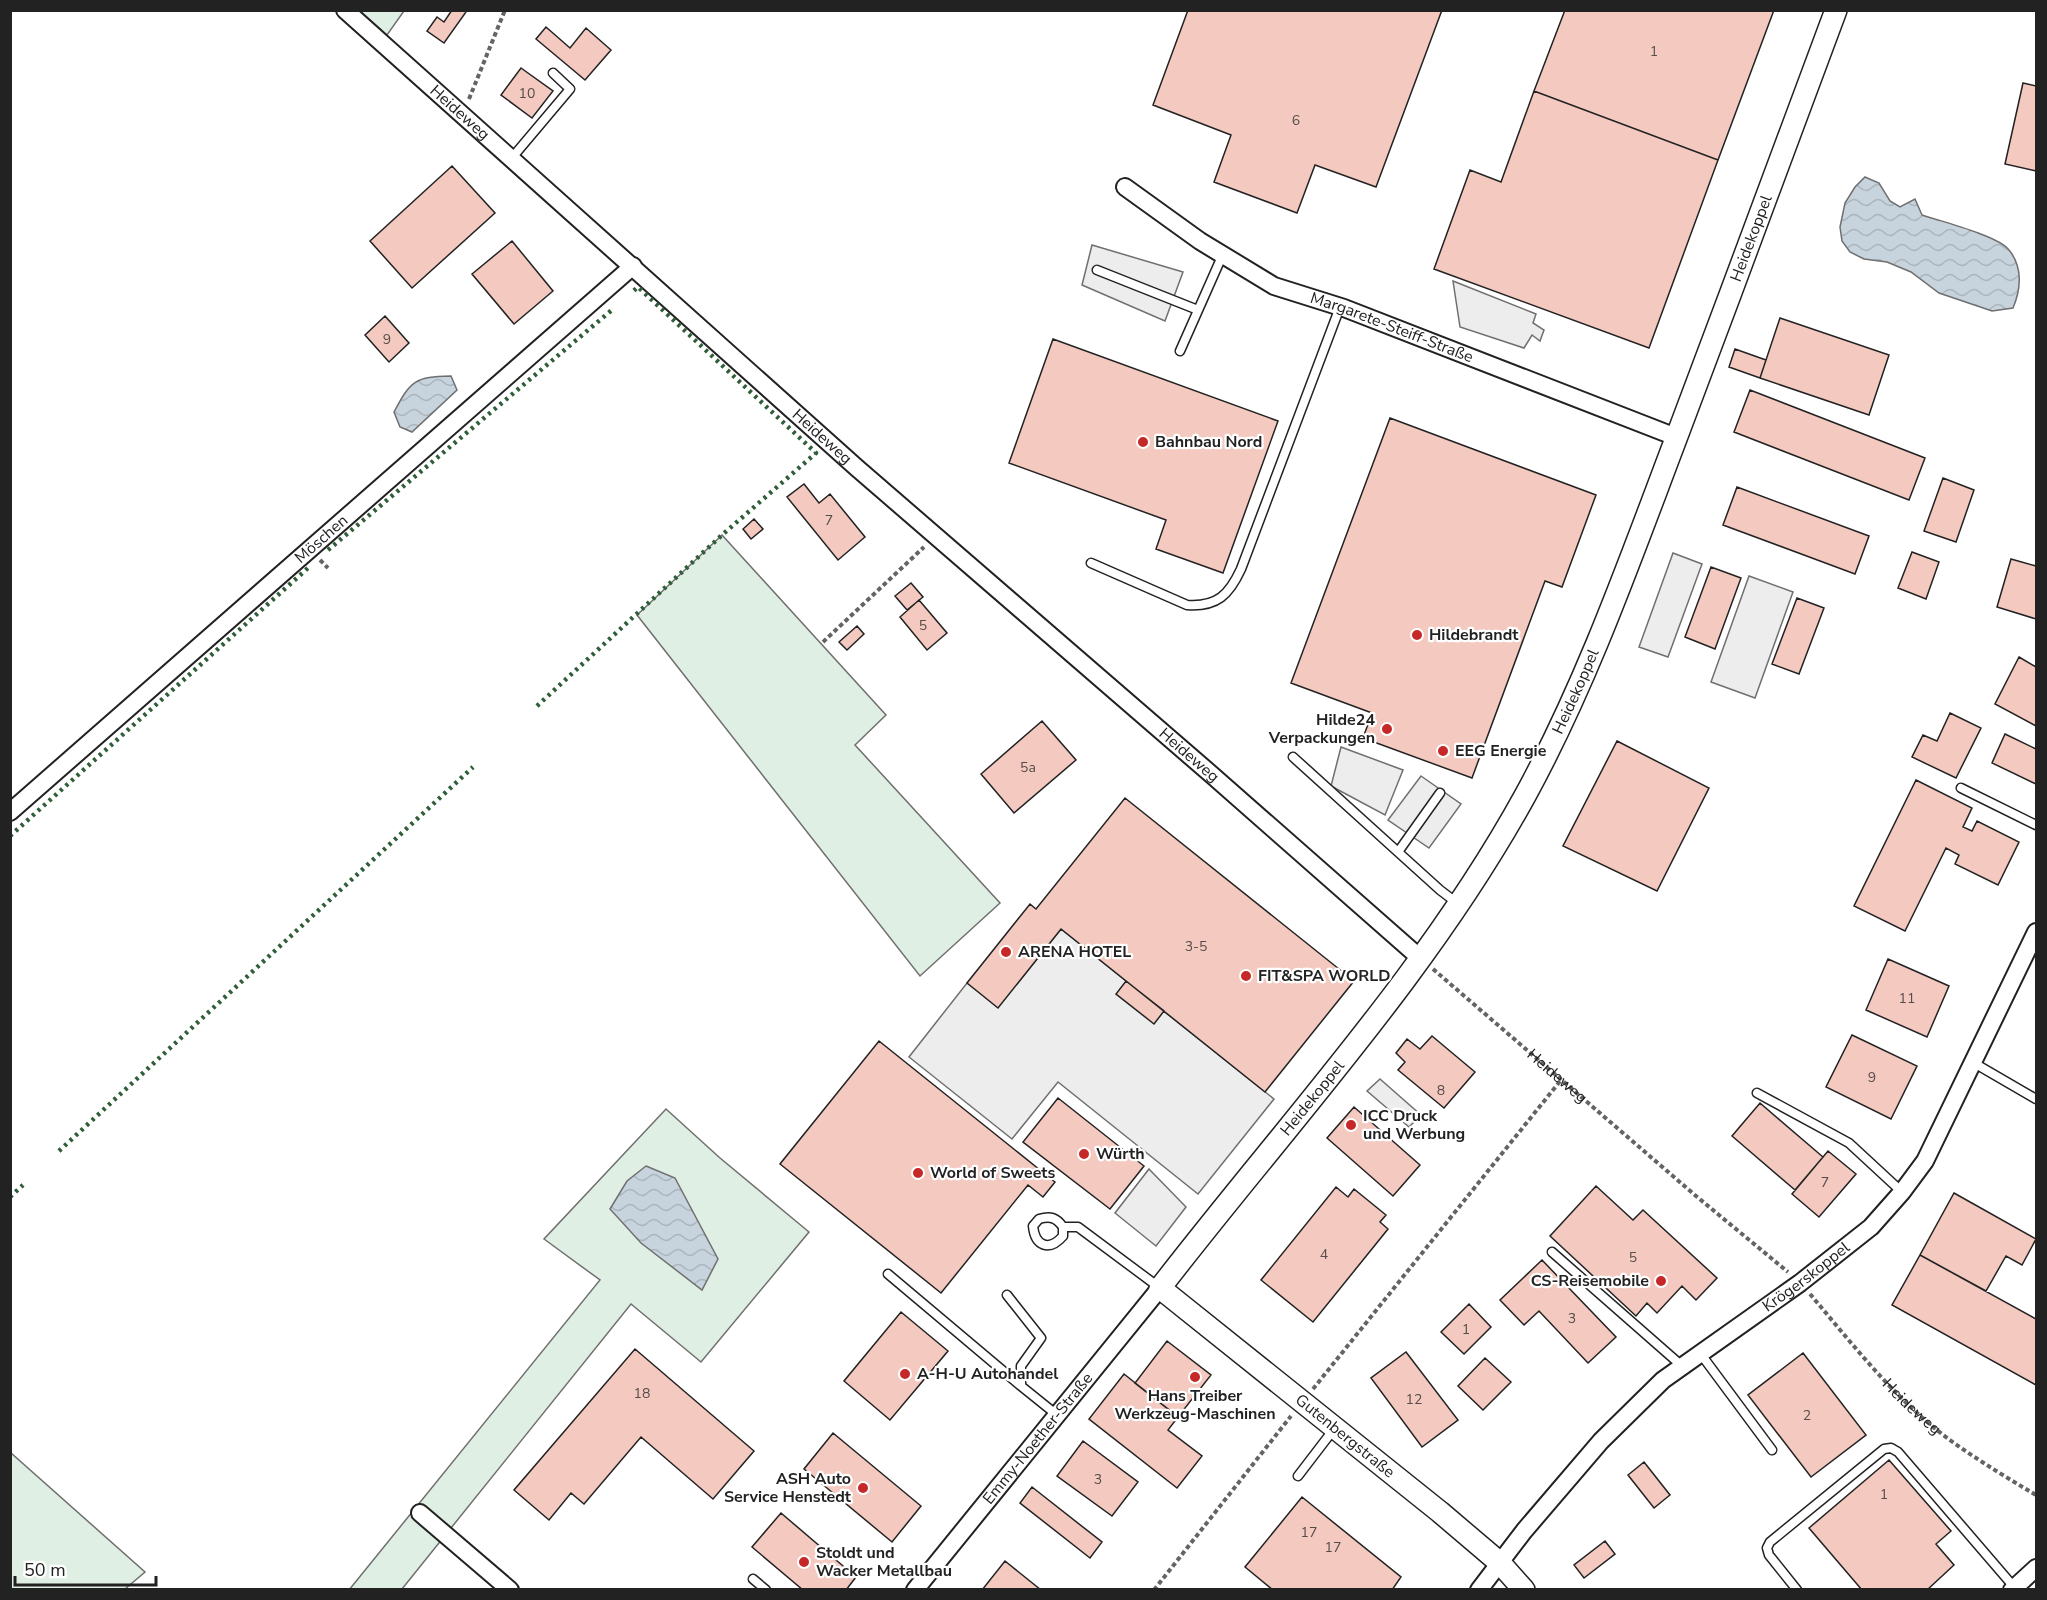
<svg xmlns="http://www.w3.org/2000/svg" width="2047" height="1600" font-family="'Nunito Sans',sans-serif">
  <defs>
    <pattern id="water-waves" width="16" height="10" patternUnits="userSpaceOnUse" patternTransform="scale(1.5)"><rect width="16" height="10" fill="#c7d3dd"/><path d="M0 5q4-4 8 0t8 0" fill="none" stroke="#abb5bd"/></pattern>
  </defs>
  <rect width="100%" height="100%" fill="#fff"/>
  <!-- grass -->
  <path fill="#e0efe3" stroke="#6f6f6f" stroke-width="1.5" d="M360,11h44l-17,24z
    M722,535l164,180 -31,30 145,158 -80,73 -283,-361z
    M666,1109l54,49 89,74 -108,130 -70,-58 -229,285 -53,1 251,-310 -56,-41z
    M10,1453h1l134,119 -20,17h-114z"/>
  <!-- parking -->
  <path fill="#ededed" stroke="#6f6f6f" stroke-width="1.5" d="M1092,245l91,27 -18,49 -83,-36z
    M1453,281l83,33 -3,9 11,7 -4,11 -8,-6 -8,13 -64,-21z
    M1673,553l29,11 -34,93 -29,-10z
    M1749,576l44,16 -38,106 -44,-16z
    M1341,747l62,23 -18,45 -54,-29z
    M1421,776l40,28 -32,44 -41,-28z
    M1061,929l213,170 -76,95 -140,-112 -46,57 -103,-82 58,-74 31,24z
    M1380,1079l41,36 -12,12 -42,-36z
    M1149,1169l37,38 -30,39 -41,-33z"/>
  <!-- water -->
  <path fill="url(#water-waves)" stroke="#6f6f6f" stroke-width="1.5" d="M1865,177l14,6 11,18 10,6 15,-8 7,16c18,6 77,21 87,35 14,17 12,39 4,58l-21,3 -53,-18 -28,-21 -24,-10 -23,-3 -14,-7 -8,-11 -2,-14 5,-24 10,-16z
    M451,376l6,14 -45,42 -12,-5 -6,-15c17,-32 21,-35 57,-36z
    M646,1166l29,12 43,81 -16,31 -61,-47 -31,-34 17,-28z"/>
  <!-- building -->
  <path fill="#f3c9c0" stroke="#222" stroke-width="1.5" d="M452,10h11l3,2 -22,31 -17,-12 10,-14 7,5z
    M1188,10h254l-66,177 -61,-22 -18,48 -83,-31 17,-47 -78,-30z
    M1565,10h209l-56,150 -184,-69z
    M546,27l24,21 16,-20 25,22 -26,30 -49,-41z
    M521,68l32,23 -21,27 -31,-23z
    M2023,83l13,3v85l-31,-7z
    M1534,91l184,69 -69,188 -215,-79 36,-99 31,12z
    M452,166l43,47 -83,75 -42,-47z
    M512,241l41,50 -39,33 -42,-50z
    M385,316l24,27 -20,19 -24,-27z
    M1780,318l109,37 -20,60 -109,-37z
    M1053,339l225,82 -55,152 -67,-24 10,-29 -157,-57z
    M1735,349l31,11 -6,18 -31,-11z
    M1750,390l175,68 -16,42 -175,-68z
    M1390,418l206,77 -34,92 -17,-6 -73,197 -109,-40 9,-25 -81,-30z
    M1943,478l31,12 -18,52 -32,-11z
    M804,484l15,19 11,-9 35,43 -27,23 -51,-63z
    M1737,487l132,49 -14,38 -132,-49z
    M754,519l9,10 -12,10 -8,-10z
    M1912,552l27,10 -13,37 -28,-11z
    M2011,559l25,7v53l-39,-12z
    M1711,567l30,11 -26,71 -30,-12z
    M911,583l12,14 -16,13 -12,-14z
    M1797,598l27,10 -25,66 -27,-10z
    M919,600l28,33 -20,17 -27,-33z
    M857,626l7,8 -17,16 -8,-8z
    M2019,657l17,10v59l-41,-22z
    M1950,713l31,15 -25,50 -44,-21 11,-22 14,6z
    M1042,721l34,39 -62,53 -33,-39z
    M2005,734l31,15v35l-44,-21z
    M1617,741l92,47 -52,103 -94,-45z
    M1916,780l56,28 -9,19 9,4 5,-10 42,21 -21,43 -43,-21 4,-9 -13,-7 -41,83 -51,-25z
    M1125,798l229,183 -89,111 -204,-163 -63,79 -31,-25 63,-79 6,5z
    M1888,959l61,27 -22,51 -61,-27z
    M1126,981l38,30 -10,13 -38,-30z
    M1852,1035l65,31 -26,53 -65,-32z
    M1432,1036l43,36 -31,36 -46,-38 7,-8 -9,-9 11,-14 13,10z
    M879,1041l176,141 -12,15 -15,-12 -87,108 -161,-129z
    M1058,1098l86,68 -34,43 -87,-67z
    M1760,1103l63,54 -28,33 -63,-54z
    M1354,1107l66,58 -27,31 -66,-58z
    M1828,1151l28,23 -37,43 -27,-23z
    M1596,1186l37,34 10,-10 74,68 -21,22 -14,-14 -25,27 -10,-10 -11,13 -86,-80z
    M1336,1187l12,10 6,-8 32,26 -6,7 8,7 -75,93 -52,-42z
    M1954,1193l82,46 -14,26 -16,-9 -20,35 -66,-36z
    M1920,1255l116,64v66l-144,-80z
    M1542,1260l74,77 -28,26 -49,-52 -15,14 -24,-25z
    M1469,1304l22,23 -27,27 -23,-22z
    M901,1312l47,39 -58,69 -46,-39z
    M1167,1341l44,34 -33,42 -43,-34z
    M635,1349l119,102 -41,48 -72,-62 -57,67 -13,-11 -22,27 -35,-30z
    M1406,1352l52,68 -36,27 -51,-69z
    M1803,1353l63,82 -55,42 -63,-82z
    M1485,1358l26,24 -28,28 -25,-24z
    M1124,1374l54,43 -10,13 34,26 -25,32 -88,-69z
    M833,1433l88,73 -29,36 -88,-73z
    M1083,1441l55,41 -26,34 -55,-40z
    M1889,1460l62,71 -15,13 18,21 -27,25h-65l-53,-62z
    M1644,1462l26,33 -16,13 -26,-33z
    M1032,1487l70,55 -12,16 -70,-55z
    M1302,1497l99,80 -9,13h-119l-28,-23z
    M781,1513l75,64 -10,13h-43l-51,-43z
    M1605,1541l10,13 -31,24 -10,-13z
    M1005,1561l36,29h-59z"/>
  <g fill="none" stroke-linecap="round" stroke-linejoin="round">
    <!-- service casing -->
    <g stroke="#222" stroke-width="11">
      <path id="service" d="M511,159l59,-70 -17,-16
        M1097,270l101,40
        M1180,351l43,-97
        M1091,563l96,42c30,2 42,-10 54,-36l99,-262
        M1293,757l147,133 17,13
        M1961,788l75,37
        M1398,852l42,-59
        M1974,1063l62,36
        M1757,1093l92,50 53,49
        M1063,1227v9c-14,16 -28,10 -30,-10l6,-7c11,-3 17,-2 24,8h15l82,61
        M1552,1252l130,114
        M888,1274l133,112
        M1007,1295l34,43 -20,28v20l36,29
        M1700,1353l72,97
        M1298,1476l36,-47
        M753,1579l13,11
        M1797,1590l-28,-35 -2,-7 3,-6 114,-93 7,-1 7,4 116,135"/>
    </g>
    <!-- minor casing -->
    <g stroke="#222" stroke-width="20">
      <g id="minor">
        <path id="s3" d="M345,10l512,458 355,307 208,183"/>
        <path id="s4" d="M1125,187l75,54 74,45 70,22 332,129"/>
        <path id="s5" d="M10,812l623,-546"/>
        <path d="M420,1513l90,77"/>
        <path id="s6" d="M915,1590l245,-302"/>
        <path id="s7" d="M1479,1590l45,-59 77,-90 62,-61 137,-97 71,-56 31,-35 23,-31 111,-229"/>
        <path d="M2012,1590l24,-22"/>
      </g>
    </g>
    <!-- tertiary casing -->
    <g stroke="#222" stroke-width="24">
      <g id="tertiary">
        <path id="s8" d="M1524,1590l-24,-27 -60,-51 -280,-224c124,-161 268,-315 366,-494 62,-114 105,-237 151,-358 53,-142 107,-283 159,-426"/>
      </g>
    </g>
    <!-- path -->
    <g stroke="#646464" stroke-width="4" stroke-dasharray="4.5 3" stroke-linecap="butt">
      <path d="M469,99l36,-89"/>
      <path d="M320,560l8,8"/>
      <path d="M823,642l101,-95"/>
      <path id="s1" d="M1433,969l263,227 92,76"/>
      <path id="s2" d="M1810,1294c44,52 88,109 144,149 27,19 55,36 82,52"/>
      <path d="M1313,1389l248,-309"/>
      <path d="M1154,1590l137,-174"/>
    </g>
    <!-- service -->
    <use href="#service" stroke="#fff" stroke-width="8"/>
    <!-- minor -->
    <use href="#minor" stroke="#fff" stroke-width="16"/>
    <!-- tertiary -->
    <use href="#tertiary" stroke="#fff" stroke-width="21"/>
    <!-- hedge -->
    <path stroke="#2f5e38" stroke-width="4.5" stroke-dasharray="3 4.5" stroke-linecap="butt" d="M328,550l285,-241
      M537,706l185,-171 94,-82 -178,-166 -7,6
      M10,836l298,-268
      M59,1151l414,-384
      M10,1197l13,-12"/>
  </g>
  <!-- markers -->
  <g fill="#c62828" stroke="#fff" stroke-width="2">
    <circle cx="1143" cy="442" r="6"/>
    <circle cx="1417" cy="635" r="6"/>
    <circle cx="1387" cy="729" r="6"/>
    <circle cx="1443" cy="751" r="6"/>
    <circle cx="1006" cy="952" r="6"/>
    <circle cx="1246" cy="976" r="6"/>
    <circle cx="1351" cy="1125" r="6"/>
    <circle cx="1084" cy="1154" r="6"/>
    <circle cx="918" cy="1173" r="6"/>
    <circle cx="1661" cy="1281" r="6"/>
    <circle cx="905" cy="1374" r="6"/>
    <circle cx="1195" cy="1377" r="6"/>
    <circle cx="863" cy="1488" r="6"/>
    <circle cx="804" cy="1562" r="6"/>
  </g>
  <g text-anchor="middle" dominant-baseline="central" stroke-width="4.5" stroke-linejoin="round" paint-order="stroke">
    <!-- number labels -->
    <g font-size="14" fill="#564c4a">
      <text x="1654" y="51">1</text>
      <text x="527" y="93">10</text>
      <text x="1296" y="120">6</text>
      <text x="387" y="339">9</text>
      <text x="829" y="520">7</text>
      <text x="923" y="625">5</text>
      <text x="1028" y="767">5a</text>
      <text x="1196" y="946">3-5</text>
      <text x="1907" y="998">11</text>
      <text x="1872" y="1077">9</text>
      <text x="1441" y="1090">8</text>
      <text x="1825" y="1182">7</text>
      <text x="1324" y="1254">4</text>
      <text x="1633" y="1257">5</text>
      <text x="1572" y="1318">3</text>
      <text x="1466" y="1329">1</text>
      <text x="642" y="1393">18</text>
      <text x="1414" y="1399">12</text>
      <text x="1807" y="1415">2</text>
      <text x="1098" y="1479">3</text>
      <text x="1884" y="1494">1</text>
      <text x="1309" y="1532">17</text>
      <text x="1333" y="1547">17</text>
    </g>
    <!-- street labels -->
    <g font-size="16" fill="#222" stroke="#fff">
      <text stroke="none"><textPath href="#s3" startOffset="154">Heideweg</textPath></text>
      <text stroke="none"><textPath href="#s8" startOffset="1689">Heidekoppel</textPath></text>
      <text stroke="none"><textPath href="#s4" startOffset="304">Margarete-Steiff-Straße</textPath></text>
      <text stroke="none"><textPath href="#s3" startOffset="640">Heideweg</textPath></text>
      <text stroke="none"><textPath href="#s5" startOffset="414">Möschen</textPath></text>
      <text stroke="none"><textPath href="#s8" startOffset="1203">Heidekoppel</textPath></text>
      <text stroke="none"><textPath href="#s3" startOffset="1126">Heideweg</textPath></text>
      <text stroke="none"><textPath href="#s1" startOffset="164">Heideweg</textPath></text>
      <text stroke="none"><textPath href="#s8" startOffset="717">Heidekoppel</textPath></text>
      <text stroke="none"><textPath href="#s7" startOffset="456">Krögerskoppel</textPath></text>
      <text stroke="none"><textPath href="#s2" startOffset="152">Heideweg</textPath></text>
      <text transform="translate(1345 1436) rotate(39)">Gutenbergstraße</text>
      <text stroke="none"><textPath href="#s6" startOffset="195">Emmy-Noether-Straße</textPath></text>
    </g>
    <!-- poi labels -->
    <g font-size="16" font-weight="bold" fill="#222" stroke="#fff" text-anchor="start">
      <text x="1155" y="442">Bahnbau Nord</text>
      <text x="1429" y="635">Hildebrandt</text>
      <text x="1375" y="720" text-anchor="end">Hilde24<tspan x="1375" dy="18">Verpackungen</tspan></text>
      <text x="1455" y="751">EEG Energie</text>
      <text x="1018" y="952">ARENA HOTEL</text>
      <text x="1258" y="976">FIT&amp;SPA WORLD</text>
      <text x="1363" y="1116">ICC Druck<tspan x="1363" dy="18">und Werbung</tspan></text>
      <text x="1096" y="1154">Würth</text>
      <text x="930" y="1173">World of Sweets</text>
      <text x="1649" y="1281" text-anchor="end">CS-Reisemobile</text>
      <text x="917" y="1374">A-H-U Autohandel</text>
      <text x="1195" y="1396" text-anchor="middle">Hans Treiber<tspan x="1195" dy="18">Werkzeug-Maschinen</tspan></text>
      <text x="851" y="1479" text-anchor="end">ASH Auto<tspan x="851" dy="18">Service Henstedt</tspan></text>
      <text x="816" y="1553">Stoldt und<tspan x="816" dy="18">Wacker Metallbau</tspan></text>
    </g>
  </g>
  <!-- border -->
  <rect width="2047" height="1600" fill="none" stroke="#222222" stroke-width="24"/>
  <!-- scale -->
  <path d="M15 1576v9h141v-9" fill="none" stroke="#222222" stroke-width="3"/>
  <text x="24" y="1576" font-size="18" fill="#222222" stroke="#ffffff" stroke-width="4.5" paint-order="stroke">50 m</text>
</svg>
